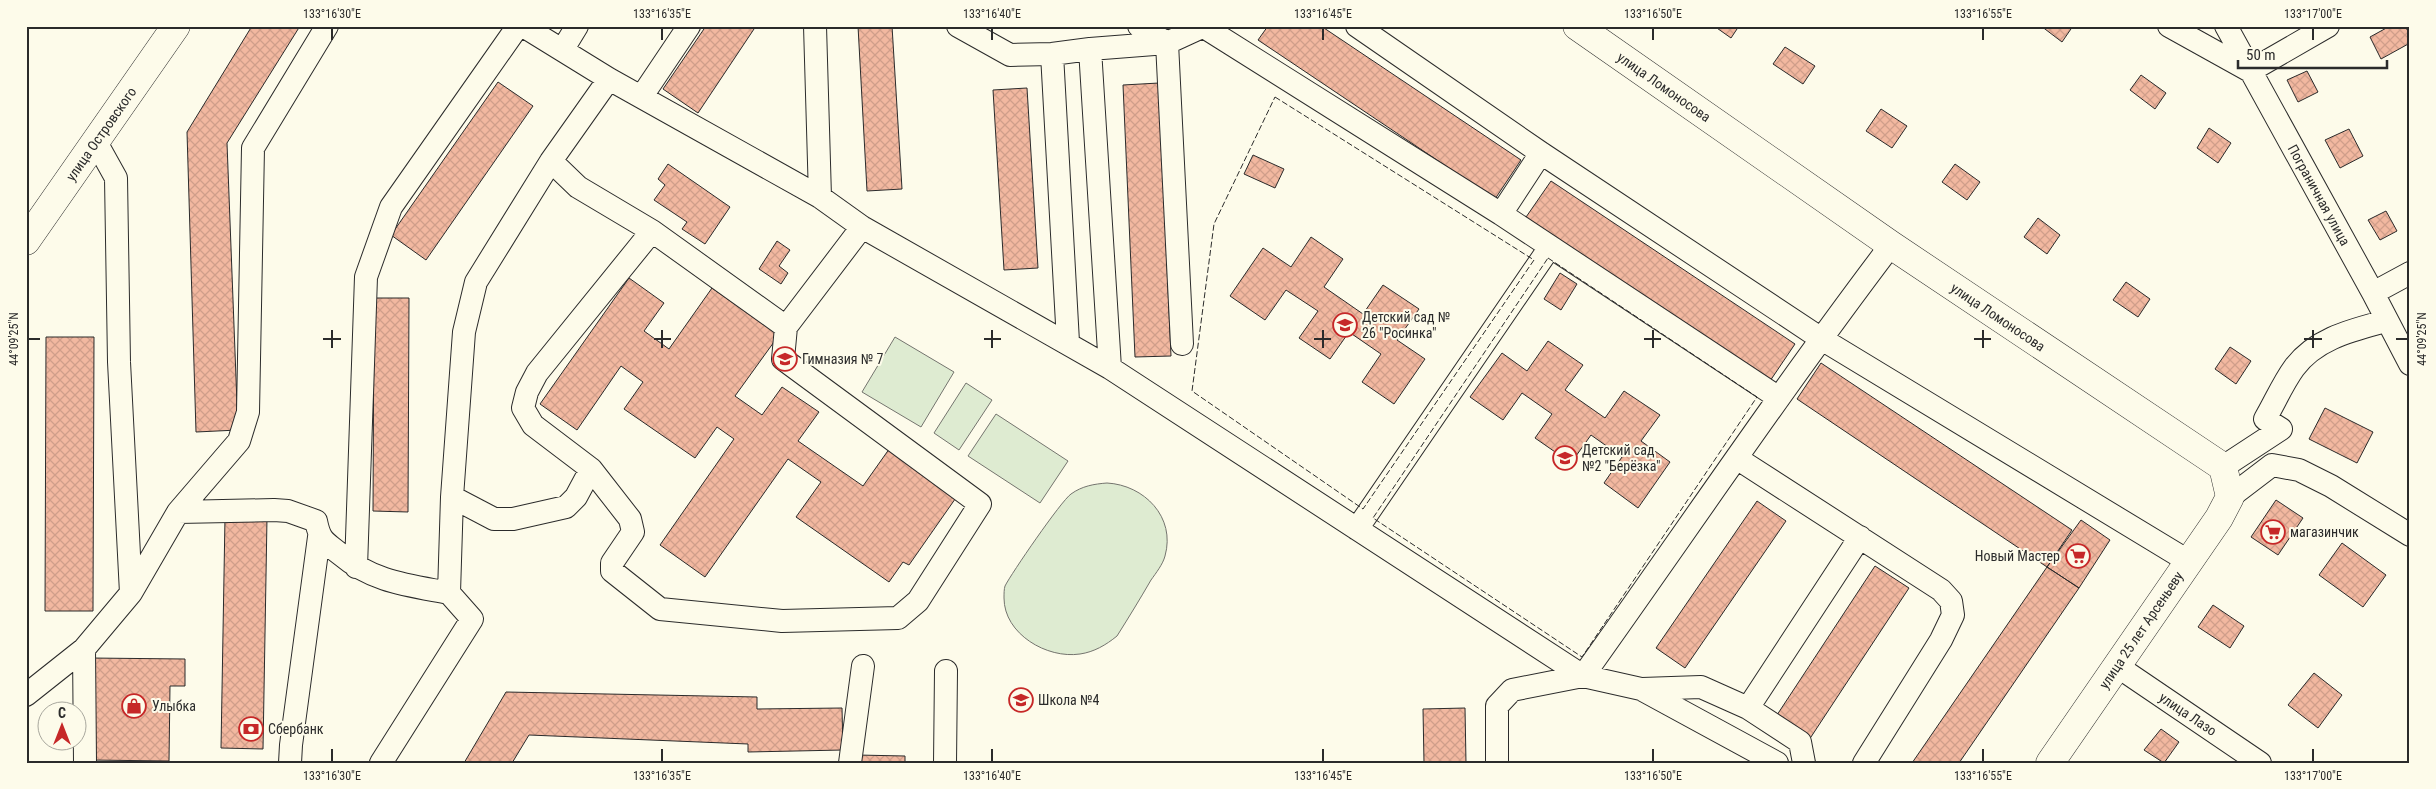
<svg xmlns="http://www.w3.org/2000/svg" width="2436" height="789" font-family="'Roboto Condensed',sans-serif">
  <defs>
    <pattern id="building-cross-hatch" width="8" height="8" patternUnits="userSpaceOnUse" patternTransform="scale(1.25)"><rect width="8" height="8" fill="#f2b8a0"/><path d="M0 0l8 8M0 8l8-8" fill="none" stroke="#d09e8a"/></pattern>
  </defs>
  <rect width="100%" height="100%" fill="#fdfbea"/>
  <!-- pitch -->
  <path fill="#deebd1" stroke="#74746e" d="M895,337l59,35 -33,55 -59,-35z
    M966,383l26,17 -33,50 -25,-17z
    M996,414l72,47 -28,42 -72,-47z
    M1107,483c37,2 69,34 58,73 -2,8 -9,17 -14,24 -11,19 -22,37 -34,56 -11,9 -23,16 -37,18 -33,5 -76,-20 -76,-56 0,-4 0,-9 1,-12 6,-12 56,-85 66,-92 11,-8 23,-10 36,-11z"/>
  <!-- building -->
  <path fill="url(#building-cross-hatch)" stroke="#2b2b2b" d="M252,26h48l-73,117 11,287 -42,2 -9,-300z
    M706,26h50l-58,87 -35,-24z
    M858,26h34l10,163 -35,2z
    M1268,26h53l200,134 -26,39 -237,-159z
    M1714,26h25l-8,12z
    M2041,26h32l-11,16z
    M2390,26h15l5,9v8l-29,16 -11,-22z
    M1785,47l30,19 -12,18 -30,-20z
    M2307,71l11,21 -20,10 -11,-22z
    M2141,75l25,18 -11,16 -25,-19z
    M498,82l35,24 -107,154 -35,-25z
    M1159,83l12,273 -36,1 -12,-272z
    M1027,88l11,180 -34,2 -11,-180z
    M1881,109l26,17 -15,22 -26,-17z
    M2209,128l22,15 -13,20 -21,-15z
    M2349,129l14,27 -23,12 -15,-28z
    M1253,155l31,14 -9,19 -31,-14z
    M668,164l62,43 -25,37 -23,-15 5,-7 -33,-22 11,-15 -7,-6z
    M1955,164l25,18 -13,18 -25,-18z
    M1551,181l244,163 -27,40 -244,-164z
    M2386,211l11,20 -17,9 -12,-20z
    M2038,218l22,17 -13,19 -23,-17z
    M1311,237l32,22 -19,28 39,27 20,-29 36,24 -22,31 28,19 -31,45 -32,-22 19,-28 -32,-22 -19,27 -31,-21 19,-27 -32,-21 -21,30 -35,-24 33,-48 28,19z
    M777,241l13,9 -11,16 9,7 -7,11 -22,-15z
    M1560,273l17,11 -16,26 -17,-11z
    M629,278l35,25 -20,28 25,18 43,-61 67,47 -44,61 27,19 20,-28 37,25 -21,29 65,45 29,-41 68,47 -51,73 -6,-3 -14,20 -93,-65 25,-35 -33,-23 -83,118 -45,-32 74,-106 -17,-12 -22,31 -71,-49 19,-27 -22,-16 -44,64 -37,-26z
    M2126,282l24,17 -12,18 -25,-17z
    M374,298h35l-1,214 -35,-1z
    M46,337h48l-1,274h-48z
    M1548,341l35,24 -18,25 40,28 19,-27 36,24 -19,26 29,21 -32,46 -34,-25 18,-26 -31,-22 -20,28 -36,-25 17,-24 -30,-21 -19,27 -33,-23 32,-44 25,18z
    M2230,347l21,14 -15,23 -21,-15z
    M1821,363l251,167 -25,37 -250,-168z
    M2325,408l48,24 -16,31 -48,-24z
    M2276,500l27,18 -25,37 -27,-18z
    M1757,501l29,20 -101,147 -29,-20z
    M225,517l42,1 -4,231 -42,-1z
    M2081,520l29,20 -31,48 -32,-21z
    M2342,543l44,32 -23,32 -44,-32z
    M1875,566l34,22 -100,152 -34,-22z
    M2047,567l32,21 -120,175h-47z
    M2213,605l31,21 -14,22 -32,-21z
    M91,658l94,1v27h-15l-1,75 -79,-1z
    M2314,673l28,22 -24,33 -30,-23z
    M506,692l251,5v12l85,-1 1,42 -95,2v-8l-219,-9 -17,28h-48z
    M1465,708l1,55h-42l-1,-54z
    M2161,729l18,13 -15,21 -20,-13z
    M857,755l48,1v7h-49z"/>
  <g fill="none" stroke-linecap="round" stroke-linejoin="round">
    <!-- minor casing -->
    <g stroke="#2b2b2b" stroke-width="24">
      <path id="minor" d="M523,26l86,53 211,118 42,30 248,141 473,308 58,13 136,74
        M815,26l5,171
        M958,26l52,29 42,-1 38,-5 20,319
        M1139,26l28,17 37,-17
        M1357,26l184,127 279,185 368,223
        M2169,26l81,45 78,-45
        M2226,26l147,267 37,71
        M1204,27l297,187 278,184
        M563,49l14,-23
        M1090,49l77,-6 15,301
        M1052,54l16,288
        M642,96l47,-70
        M96,142l20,36 3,184 12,231 47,-81 96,-2 14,1 28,10c4,20 8,20 24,33 33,28 67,31 109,39
        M551,161l27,26 74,44 134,96
        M1501,214l40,-61
        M652,231l-115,142 -10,19 -4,16 10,17 58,44 39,50 3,13 -21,31v8l48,38 122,12 116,-3 20,-17 62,-97 -197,-145 3,-32 76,-100
        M2373,293l37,-20
        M1738,459l203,131 10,11 2,14 -12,25 -77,123
        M2223,467l58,-38 -16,-10c10,-17 18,-36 29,-51 22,-30 59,-38 92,-47
        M452,497l42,22h19l53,-12 10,-10 15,-28
        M2230,497l42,-32 27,5 32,16 79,49
        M178,512l61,-71 9,-29 5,-264 74,-122
        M1357,529l193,-282
        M356,567l10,-290 25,-70 127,-181
        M2117,666l143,97
        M1642,689l59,-2 47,21 52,34 4,21
        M26,695l58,-46
        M1748,708l112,-171
        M85,763l-1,-114 47,-56
        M290,763l1,-18 28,-208
        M381,763l91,-144 -23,-26 3,-96 12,-165 12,-50 75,-121 58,-82
        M850,763l13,-97
        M945,763l1,-92
        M1497,763v-57l15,-16 71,-14c102,-143 201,-290 308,-431"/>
    </g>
    <!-- major casing -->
    <g stroke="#2b2b2b" stroke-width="29">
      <path id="major" d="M1577,26l314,219 332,222 7,30 -11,21 -169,245
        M26,241l150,-215"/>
    </g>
    <!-- minor -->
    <use href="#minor" stroke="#fdfbea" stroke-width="22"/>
    <!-- major -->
    <use href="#major" stroke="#fdfbea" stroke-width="28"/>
    <!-- fence -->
    <path stroke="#2b2b2b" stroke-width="1" stroke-dasharray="6 2.5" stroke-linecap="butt" d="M1275,97l259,163 -171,249 -171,-118 22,-167z
      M1548,258l209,139 -175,260 -209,-139z"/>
  </g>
  <!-- ticks -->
  <path fill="none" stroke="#2b2b2b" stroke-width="2" d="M332,28v12M662,28v12M992,28v12M1323,28v12M1653,28v12M1983,28v12M2313,28v12M332,330v18M662,330v18M992,330v18M1323,330v18M1653,330v18M1983,330v18M2313,330v18M28,339h12M323,339h18M654,339h17M984,339h17M1314,339h17M1644,339h17M1974,339h17M2304,339h18M2396,339h12M332,749v13M662,749v13M992,749v13M1323,749v13M1653,749v13M1983,749v13M2313,749v13"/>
  <!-- icons -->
  <defs>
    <g id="school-ring" transform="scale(1.25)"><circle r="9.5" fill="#fdfbea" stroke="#c62828" stroke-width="1.5"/><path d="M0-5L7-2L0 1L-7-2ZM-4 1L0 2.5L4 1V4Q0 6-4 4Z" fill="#c62828"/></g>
    <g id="supermarket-ring" transform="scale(1.25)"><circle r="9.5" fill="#fdfbea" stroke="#c62828" stroke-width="1.5"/><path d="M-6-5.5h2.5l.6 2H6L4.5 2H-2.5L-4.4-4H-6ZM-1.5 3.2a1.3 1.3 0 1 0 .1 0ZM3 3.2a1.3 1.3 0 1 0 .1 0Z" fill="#c62828"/></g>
    <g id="shop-ring" transform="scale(1.25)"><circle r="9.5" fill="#fdfbea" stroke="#c62828" stroke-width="1.5"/><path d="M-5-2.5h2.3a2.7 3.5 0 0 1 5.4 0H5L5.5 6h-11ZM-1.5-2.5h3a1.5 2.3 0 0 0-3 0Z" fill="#c62828"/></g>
    <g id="bank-ring" transform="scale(1.25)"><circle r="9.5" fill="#fdfbea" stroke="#c62828" stroke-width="1.5"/><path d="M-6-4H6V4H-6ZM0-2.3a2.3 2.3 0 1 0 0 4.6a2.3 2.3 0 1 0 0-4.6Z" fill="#c62828"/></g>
  </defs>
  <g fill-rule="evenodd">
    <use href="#school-ring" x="1345" y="325"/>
    <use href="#school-ring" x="785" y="359"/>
    <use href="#school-ring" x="1565" y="458"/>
    <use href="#supermarket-ring" x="2273" y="532"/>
    <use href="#supermarket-ring" x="2078" y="556"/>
    <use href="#school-ring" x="1021" y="700"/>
    <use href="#shop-ring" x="134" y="706"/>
    <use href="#bank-ring" x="251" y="729"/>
  </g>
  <g text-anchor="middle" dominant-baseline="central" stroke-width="4" stroke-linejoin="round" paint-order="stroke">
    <!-- street labels -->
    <g font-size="14" fill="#2b2b2b" stroke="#fdfbea">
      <text transform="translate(1664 87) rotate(35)">улица Ломоносова</text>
      <text transform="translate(101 134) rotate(-55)">улица Островского</text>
      <text transform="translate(2319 195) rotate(61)">Пограничная улица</text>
      <text transform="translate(1998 317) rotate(34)">улица Ломоносова</text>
      <text transform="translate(2141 630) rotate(-56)">улица 25 лет Арсеньеву</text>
      <text transform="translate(2188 714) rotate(34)">улица Лазо</text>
    </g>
    <!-- poi labels -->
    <g font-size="14" fill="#2b2b2b" stroke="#fdfbea" text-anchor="start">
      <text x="1362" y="317">Детский сад №<tspan x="1362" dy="16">26 "Росинка"</tspan></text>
      <text x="802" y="359">Гимназия № 7</text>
      <text x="1582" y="450">Детский сад<tspan x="1582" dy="16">№2 "Берёзка"</tspan></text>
      <text x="2290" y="532">магазинчик</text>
      <text x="2060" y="556" text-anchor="end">Новый Мастер</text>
      <text x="1038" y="700">Школа №4</text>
      <text x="152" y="706">Улыбка</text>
      <text x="268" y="729">Сбербанк</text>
    </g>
  </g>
  <!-- border -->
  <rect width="2436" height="789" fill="none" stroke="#fdfbea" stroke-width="55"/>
  <!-- north arrow -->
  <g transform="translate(62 726)"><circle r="24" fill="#fdfbea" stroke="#a9a89e"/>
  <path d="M0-4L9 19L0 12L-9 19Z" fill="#c62828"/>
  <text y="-8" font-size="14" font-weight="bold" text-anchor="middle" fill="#2b2b2b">С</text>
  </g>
  <!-- scale -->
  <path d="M2238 60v8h149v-8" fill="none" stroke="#2b2b2b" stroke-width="2.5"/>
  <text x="2246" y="60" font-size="15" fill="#2b2b2b" stroke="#fdfbea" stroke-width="4" paint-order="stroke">50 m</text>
  <rect x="28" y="28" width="2380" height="734" fill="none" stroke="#2b2b2b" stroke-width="2"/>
  <g font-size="12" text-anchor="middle" fill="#2b2b2b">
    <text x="332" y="18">133°16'30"E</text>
    <text x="662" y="18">133°16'35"E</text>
    <text x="992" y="18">133°16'40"E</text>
    <text x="1323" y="18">133°16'45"E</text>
    <text x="1653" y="18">133°16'50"E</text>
    <text x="1983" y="18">133°16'55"E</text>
    <text x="2313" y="18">133°17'00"E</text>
    <text transform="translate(14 339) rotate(-90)" y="4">44°09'25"N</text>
    <text transform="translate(2422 339) rotate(-90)" y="4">44°09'25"N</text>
    <text x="332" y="780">133°16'30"E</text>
    <text x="662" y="780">133°16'35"E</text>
    <text x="992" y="780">133°16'40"E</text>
    <text x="1323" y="780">133°16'45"E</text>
    <text x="1653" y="780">133°16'50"E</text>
    <text x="1983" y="780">133°16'55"E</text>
    <text x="2313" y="780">133°17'00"E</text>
  </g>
</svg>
